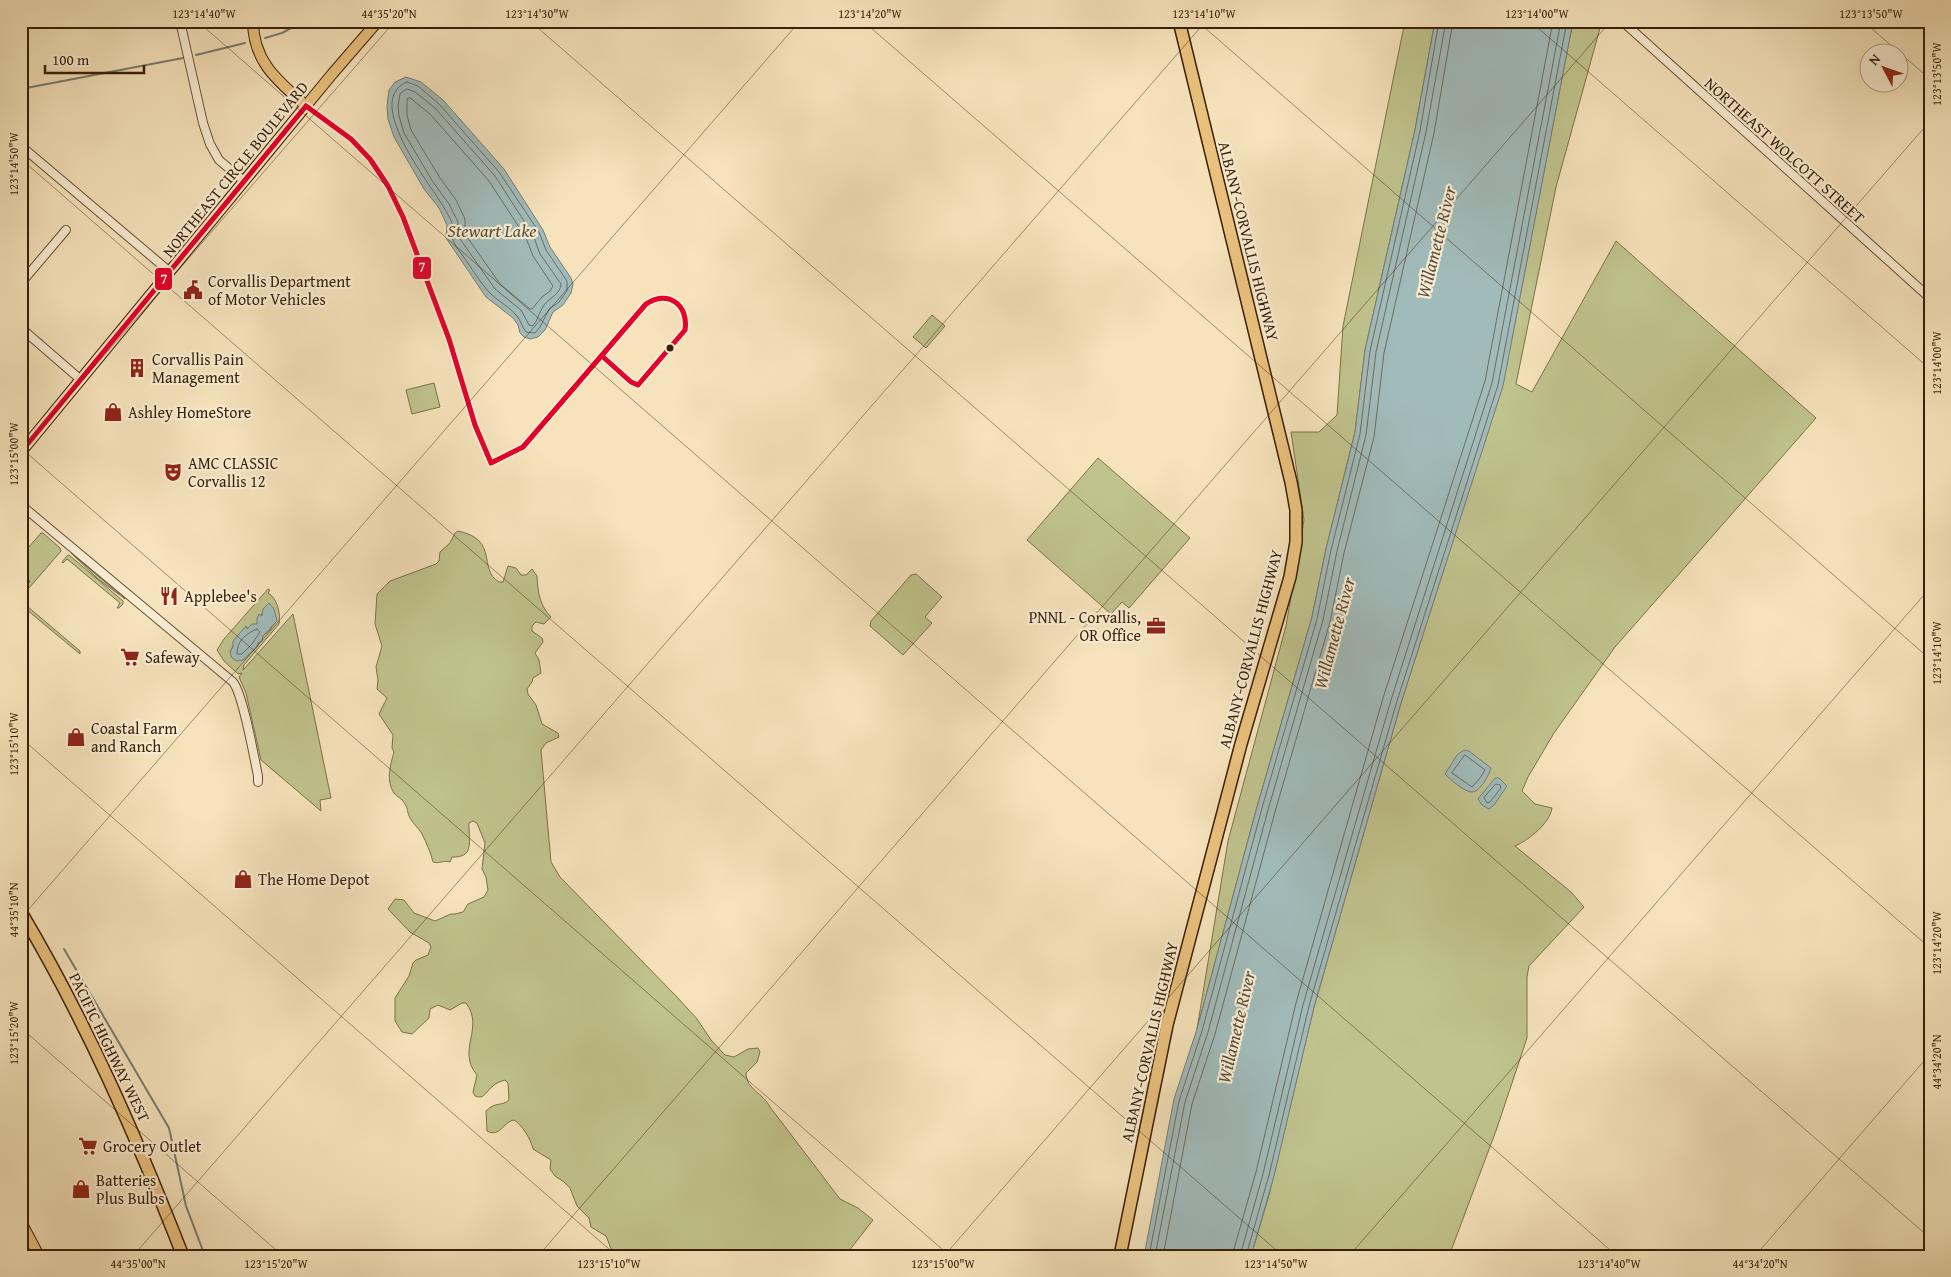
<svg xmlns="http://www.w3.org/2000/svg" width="1951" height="1277" font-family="'Gentium Book Plus',serif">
  <rect width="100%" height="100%" fill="#f6e3bc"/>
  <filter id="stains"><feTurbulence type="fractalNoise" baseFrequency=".004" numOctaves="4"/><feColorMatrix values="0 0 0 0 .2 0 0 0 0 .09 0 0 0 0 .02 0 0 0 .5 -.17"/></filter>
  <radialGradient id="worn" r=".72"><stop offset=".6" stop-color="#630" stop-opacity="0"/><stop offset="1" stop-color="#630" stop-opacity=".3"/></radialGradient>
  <!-- green -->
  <path fill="#c0c38e" stroke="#7c714a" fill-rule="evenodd" d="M1405,21h30l-20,109 -50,220 -10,82 -29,117 -14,68 -55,190 -60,222 31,-188 58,-215 18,-106 -13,-88h28l18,-17 6,-89z
    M1573,21h29l-46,166 -40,197 16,8 84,-151 200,177 -201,229 -61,86 -26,44 -6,14 13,13 17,4c-2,15 -23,32 -37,38l56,46 13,15 -55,59 -2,11v61l-30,90 -48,128h-198l18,-61 45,-188 87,-304 102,-319z
    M932,315l13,11 -19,22 -13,-11z
    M434,383l6,24 -28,7 -6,-24z
    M1098,458l92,80 -61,70 -7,-6 -11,12 -84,-74z
    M458,531c42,9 19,38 41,51h4l5,-16 8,2 5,7h5l6,-6 5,7c1,17 2,28 14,41l-7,7 -8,-2 -4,4v5l10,7 1,4 -8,11 4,7 2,13 -8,5 -1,4 -5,7 1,5 8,11 6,19 16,9 1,4 -13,6 -5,7 10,112 9,15 117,120 20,22 14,21 14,15 9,2 14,-8 10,-1 2,4 -3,10 -11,11c0,16 18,21 24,34l70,92 18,9 15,12 -28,36h-231l-8,-20 -15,-9 -2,-9 -12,-12 -7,-18 -6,-6 -9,-6 -5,-7 1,-9 -18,-11c-2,-10 -11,-24 -19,-29 -11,2 -14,18 -27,11l-1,-20c10,-10 15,-4 23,-11l-1,-17 -3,-3c-4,1 -9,3 -12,6 -7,5 -8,14 -18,10l-2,-4 4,-17c-21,-25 8,-47 -11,-72h-4l-12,7 -12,-5 -8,4 -1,9 -17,16 -10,-2 -7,-11v-23l14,-22 4,-13 3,-3 12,-5 3,-8 -2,-4 -19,-11 -22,-23 7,-10 9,1 10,13 21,8 16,-7h4l8,-2 5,-8 16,-7 4,-7 -2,-13 -4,-8 3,-26 -8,-20 -4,-2 -4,2c-1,9 5,30 -8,33 -3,1 -6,1 -9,1l-2,5c-6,-2 -11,2 -17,0 -2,-9 -7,-20 -11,-28 -3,-6 -9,-10 -12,-16 -3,-5 -2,-10 -5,-14 -2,-5 -8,-7 -11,-11 -8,-12 -4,-27 0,-41l-2,-4 1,-13 -14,-21 8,-16 -10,-9 1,-9 -2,-13 6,-21 -7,-22 2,-30 13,-13 46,-17 3,-3 1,-9 10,-9 5,-10z
    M41,533h2l17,15 1,3 -32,37 -2,-2 3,-5 -9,-7v-18z
    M71,553l54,46 -27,-20z
    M69,555l54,46v3l-4,4h-2l3,-5 -53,-44 -4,4 -1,-1 5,-6z
    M916,574l26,23 -17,20 7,6 -29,32 -33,-29 1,-5 40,-46z
    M268,589l2,1 -2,3c9,5 13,20 11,31l-35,41 -1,5 50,-56 38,184 -11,2 1,11 -60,-51 -15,-67 -7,-16 3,-4 -4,1 -14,-13 -7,-11 7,-11zM269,603l4,6 3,11 -6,10 -7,6 -7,12 -13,12 -13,-8c6,-12 13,-25 27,-28 4,-8 6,-14 12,-21z
    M21,601l59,50v3l-59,-49z"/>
  <!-- water -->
  <path fill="#a1bbbb" stroke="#777d73" d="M1435,21h138l-70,365 -102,317 -87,304 -40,169 -23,80h-107l30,-157 23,-70 60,-222 55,-190 14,-68 29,-117 10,-82 50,-220z
    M406,77l15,5 22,18 61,69 39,61 7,17 21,31 2,6 -2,9 -8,12 -10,7 -8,18 -7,7 -8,2 -6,-2 -4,-4 -2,-8 -5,-7 -27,-21 -40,-59 1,-13 -8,-17 -15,-19 -30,-52 -6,-18 -1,-13 2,-16 6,-8z
    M269,603l5,6 3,12 -14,15 -1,5 -4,2 -2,5 -13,12 -6,1 -5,-3 -2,-6 3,-5v-6l13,-15 1,3 5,-5h5v-5l2,-5 3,2 1,-7z
    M1464,750l5,1 22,17c-2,7 -11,24 -19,24 -8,0 -22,-13 -27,-18l12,-19z
    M1495,778h4l8,8 -13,19 -5,4 -7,-4 -4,-6z"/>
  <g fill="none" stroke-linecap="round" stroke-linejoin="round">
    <!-- shore -->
    <path stroke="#6c6d60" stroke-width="1" d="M407,82l11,4 21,18 60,68 40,60 7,18 21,31v10l-8,11 -10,7 -9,18 -5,6 -9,-1c-4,-5 -5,-11 -9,-16 -7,-9 -18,-14 -26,-22 -12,-12 -23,-32 -34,-46 -8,-13 -3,-13 -5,-25 -2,-5 -6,-12 -9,-17 -13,-22 -81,-106 -36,-124z
      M407,89l8,3 20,16 60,68 38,59 7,19 21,30c-1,11 -11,13 -17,21 -5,7 -6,15 -11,21l-4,-1 -8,-15 -26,-21 -37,-53v-14l-9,-18 -16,-22 -29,-49 -5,-17 -1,-10 2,-12z
      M410,98l20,16 59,67 37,57 7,18 20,30 -3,5 -8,6 -10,12h-2l-30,-25 -35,-50v-15l-9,-19 -16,-22 -29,-48 -4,-15v-16z
      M257,629l3,3 -8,12 -10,10h-5c0,-13 8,-20 20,-25z
      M1465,755l20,15 -5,8 -8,9 -20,-14z
      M1496,784l4,1 1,3 -11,14 -3,1 -3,-5z
      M1149,1256l30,-155 23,-70 60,-223 55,-189 14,-69 29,-116 10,-83 50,-220 19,-110
      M1155,1256l30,-154 23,-70 60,-222 55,-190 14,-69 29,-116 10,-83 50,-220 20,-111
      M1163,1256l29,-152 23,-70 60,-222 55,-190 14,-69 30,-116 10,-84 50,-220 19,-112
      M1232,1256l24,-84 40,-169 87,-305 102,-317 68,-360
      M1240,1256l23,-82 40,-169 88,-305 101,-317 69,-362
      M1246,1256l23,-81 40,-169 88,-305 101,-316 69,-364"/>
    <!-- stream -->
    <path stroke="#777d73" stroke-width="2" d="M265,38l17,-5 22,-12
      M196,55l49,-12
      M21,89l162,-31
      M64,949l105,179 17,78 19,50"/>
    <!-- minor casing -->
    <g stroke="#685034" stroke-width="10">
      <path id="minor" d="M180,21l23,102 7,21 9,16 25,21
        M1622,21l308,277
        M21,146l149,126
        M21,283l45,-53
        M21,328l60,52
        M21,505l212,177c10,12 21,75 25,94v6"/>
    </g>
    <!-- major casing -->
    <g stroke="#381f06" stroke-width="12">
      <path id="major" d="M253,21c0,41 25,60 53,85
        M21,452l312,-379 45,-52
        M21,1222l18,34"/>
    </g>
    <!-- highway casing -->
    <g stroke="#381f06" stroke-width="14">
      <path id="highway" d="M21,912c66,111 115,224 162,344
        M1120,1256l47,-231 74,-281 49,-167 6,-35v-32l-5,-28 -112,-461"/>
    </g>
    <!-- minor -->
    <use href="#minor" stroke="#f9edd3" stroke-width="8"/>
    <!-- major -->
    <use href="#major" stroke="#ebc27e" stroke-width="10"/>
    <!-- highway -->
    <use href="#highway" stroke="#ebc27e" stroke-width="11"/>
    <!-- bus-1 casing -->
    <g stroke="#f9edd3" stroke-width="9">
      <path id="bus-1" d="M306,106l45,33 19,20 18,27 15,31 46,122 26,86 16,38 32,-16 123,-143c22,-15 43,1 39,26l-47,55 -7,-3 -29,-26
        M21,452l285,-346"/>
    </g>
    <!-- bus-1 -->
    <use href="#bus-1" stroke="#e4002b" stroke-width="5"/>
  </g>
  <!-- ticks -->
  <path fill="none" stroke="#381f06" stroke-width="1" stroke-opacity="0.45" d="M197,21l1420,1235M530,21l1400,1217M863,21l1067,927M1197,21l733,638M1530,21l400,348M1863,21l67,58M21,159l1262,1097M21,448l929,808M21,451l374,-430M21,738l596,518M21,918l779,-897M21,1028l262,228M133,1256l1073,-1235M538,1256l1073,-1235M944,1256l986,-1135M1349,1256l581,-668M1755,1256l175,-202"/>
  <!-- icons -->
  <defs>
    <g id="civic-bare" transform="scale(1.5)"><path d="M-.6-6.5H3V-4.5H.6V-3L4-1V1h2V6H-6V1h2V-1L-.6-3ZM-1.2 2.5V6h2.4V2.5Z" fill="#8f2418" stroke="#f9edd3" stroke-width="2.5" paint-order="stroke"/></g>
    <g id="building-bare" transform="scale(1.5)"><path d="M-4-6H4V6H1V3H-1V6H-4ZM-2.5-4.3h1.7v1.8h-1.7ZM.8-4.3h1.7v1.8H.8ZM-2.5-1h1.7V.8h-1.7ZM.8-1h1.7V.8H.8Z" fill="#8f2418" stroke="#f9edd3" stroke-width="2.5" paint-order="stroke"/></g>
    <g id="shop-bare" transform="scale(1.5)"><path d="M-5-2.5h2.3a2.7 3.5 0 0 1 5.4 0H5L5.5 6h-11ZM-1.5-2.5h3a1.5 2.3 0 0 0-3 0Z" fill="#8f2418" stroke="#f9edd3" stroke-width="2.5" paint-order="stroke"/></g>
    <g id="theatre-bare" transform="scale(1.5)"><path d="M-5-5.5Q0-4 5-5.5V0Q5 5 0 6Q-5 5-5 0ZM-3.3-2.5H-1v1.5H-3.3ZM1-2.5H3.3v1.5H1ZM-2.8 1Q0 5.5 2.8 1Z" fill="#8f2418" stroke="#f9edd3" stroke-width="2.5" paint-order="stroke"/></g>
    <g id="restaurant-bare" transform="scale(1.5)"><path d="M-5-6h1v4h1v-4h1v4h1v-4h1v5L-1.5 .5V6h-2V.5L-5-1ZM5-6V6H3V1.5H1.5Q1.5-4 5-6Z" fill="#8f2418" stroke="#f9edd3" stroke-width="2.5" paint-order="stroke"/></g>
    <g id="office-bare" transform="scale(1.5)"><path d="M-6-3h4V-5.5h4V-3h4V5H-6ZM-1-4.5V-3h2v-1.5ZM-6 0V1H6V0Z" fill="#8f2418" stroke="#f9edd3" stroke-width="2.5" paint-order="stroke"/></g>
    <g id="supermarket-bare" transform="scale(1.5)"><path d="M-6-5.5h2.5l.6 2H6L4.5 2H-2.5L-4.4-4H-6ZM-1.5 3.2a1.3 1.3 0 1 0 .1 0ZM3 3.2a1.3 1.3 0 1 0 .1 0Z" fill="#8f2418" stroke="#f9edd3" stroke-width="2.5" paint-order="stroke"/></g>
  </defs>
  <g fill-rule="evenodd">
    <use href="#civic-bare" x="193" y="290"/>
    <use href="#building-bare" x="137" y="368"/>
    <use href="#shop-bare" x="113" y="412"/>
    <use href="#theatre-bare" x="173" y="472"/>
    <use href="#restaurant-bare" x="169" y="596"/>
    <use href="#office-bare" x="1156" y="626"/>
    <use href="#supermarket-bare" x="130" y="657"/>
    <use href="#shop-bare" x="76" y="737"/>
    <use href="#shop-bare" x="243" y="879"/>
    <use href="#supermarket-bare" x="88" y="1146"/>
    <use href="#shop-bare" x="81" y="1189"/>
  </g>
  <!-- markers -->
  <circle fill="#381f06" stroke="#f9edd3" stroke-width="2" cx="670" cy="348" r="4.5"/>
  <g text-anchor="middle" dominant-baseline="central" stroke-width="4.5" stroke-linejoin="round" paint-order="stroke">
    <!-- street labels -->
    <g font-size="16" fill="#381f06" stroke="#f9edd3">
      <text transform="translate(1785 150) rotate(42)">NORTHEAST WOLCOTT STREET</text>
      <text transform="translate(235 169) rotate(-51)">NORTHEAST CIRCLE BOULEVARD</text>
      <text transform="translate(1249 241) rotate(76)">ALBANY-CORVALLIS HIGHWAY</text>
      <text transform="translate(1250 649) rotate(-75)">ALBANY-CORVALLIS HIGHWAY</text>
      <text transform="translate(1149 1042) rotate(-77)">ALBANY-CORVALLIS HIGHWAY</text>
      <text transform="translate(110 1047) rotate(64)">PACIFIC HIGHWAY WEST</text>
    </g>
    <!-- poi labels -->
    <g font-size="16" fill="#381f06" stroke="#f9edd3" text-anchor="start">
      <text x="208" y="281">Corvallis Department<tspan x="208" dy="18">of Motor Vehicles</tspan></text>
      <text x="152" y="359">Corvallis Pain<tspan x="152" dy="18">Management</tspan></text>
      <text x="128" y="412">Ashley HomeStore</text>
      <text x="188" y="463">AMC CLASSIC<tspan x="188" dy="18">Corvallis 12</tspan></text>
      <text x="184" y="596">Applebee's</text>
      <text x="1141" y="617" text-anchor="end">PNNL - Corvallis,<tspan x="1141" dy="18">OR Office</tspan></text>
      <text x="145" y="657">Safeway</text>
      <text x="91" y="728">Coastal Farm<tspan x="91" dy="18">and Ranch</tspan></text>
      <text x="258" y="879">The Home Depot</text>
      <text x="103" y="1146">Grocery Outlet</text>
      <text x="96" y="1180">Batteries<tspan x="96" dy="18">Plus Bulbs</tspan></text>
    </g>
    <!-- water labels -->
    <g font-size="18" font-style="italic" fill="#584e3c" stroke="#f9edd3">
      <text x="492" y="230">Stewart Lake</text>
      <text transform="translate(1436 242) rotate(-76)">Willamette River</text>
      <text transform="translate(1334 633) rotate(-75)">Willamette River</text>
      <text transform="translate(1236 1027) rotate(-77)">Willamette River</text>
    </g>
  </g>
  <g stroke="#f9edd3" stroke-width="2">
    <rect x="412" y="256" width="20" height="24" rx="5" fill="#e4002b"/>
    <rect x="154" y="267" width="19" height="24" rx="5" fill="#e4002b"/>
  </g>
  <g font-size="14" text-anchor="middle" font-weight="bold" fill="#fff">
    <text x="422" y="272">7</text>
    <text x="164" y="284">7</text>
  </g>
  <!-- margin -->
  <rect width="1951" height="1277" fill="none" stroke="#f6e3bc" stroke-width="55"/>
  <!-- north arrow -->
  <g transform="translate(1884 68) rotate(311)"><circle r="24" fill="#f9edd3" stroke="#ac9b81"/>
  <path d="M0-4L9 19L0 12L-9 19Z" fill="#8f2418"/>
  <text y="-8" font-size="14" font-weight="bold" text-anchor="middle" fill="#381f06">N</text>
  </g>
  <!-- scale -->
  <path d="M45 65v8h99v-8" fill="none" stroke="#381f06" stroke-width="2.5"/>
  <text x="52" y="65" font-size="15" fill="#381f06" stroke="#f9edd3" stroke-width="4" paint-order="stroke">100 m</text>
  <rect x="28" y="28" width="1896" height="1222" fill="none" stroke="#381f06" stroke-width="2"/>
  <g font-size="12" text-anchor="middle" fill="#381f06">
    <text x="204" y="18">123°14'40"W</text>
    <text x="389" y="18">44°35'20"N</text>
    <text x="537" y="18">123°14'30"W</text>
    <text x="870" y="18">123°14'20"W</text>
    <text x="1204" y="18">123°14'10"W</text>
    <text x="1537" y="18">123°14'00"W</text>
    <text x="1871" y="18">123°13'50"W</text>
    <text transform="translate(1937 74) rotate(-90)" y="4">123°13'50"W</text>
    <text transform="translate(14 164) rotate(-90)" y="4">123°14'50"W</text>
    <text transform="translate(1937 363) rotate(-90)" y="4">123°14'00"W</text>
    <text transform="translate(14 454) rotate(-90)" y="4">123°15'00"W</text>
    <text transform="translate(1937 653) rotate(-90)" y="4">123°14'10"W</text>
    <text transform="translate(14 744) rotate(-90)" y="4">123°15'10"W</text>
    <text transform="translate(14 910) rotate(-90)" y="4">44°35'10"N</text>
    <text transform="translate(1937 943) rotate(-90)" y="4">123°14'20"W</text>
    <text transform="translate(14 1033) rotate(-90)" y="4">123°15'20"W</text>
    <text transform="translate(1937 1062) rotate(-90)" y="4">44°34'20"N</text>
    <text x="138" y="1268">44°35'00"N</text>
    <text x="276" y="1268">123°15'20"W</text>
    <text x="609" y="1268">123°15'10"W</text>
    <text x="943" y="1268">123°15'00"W</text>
    <text x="1276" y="1268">123°14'50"W</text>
    <text x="1609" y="1268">123°14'40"W</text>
    <text x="1760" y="1268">44°34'20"N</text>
  </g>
  <rect width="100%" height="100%" filter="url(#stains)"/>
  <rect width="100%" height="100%" fill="url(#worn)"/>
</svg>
